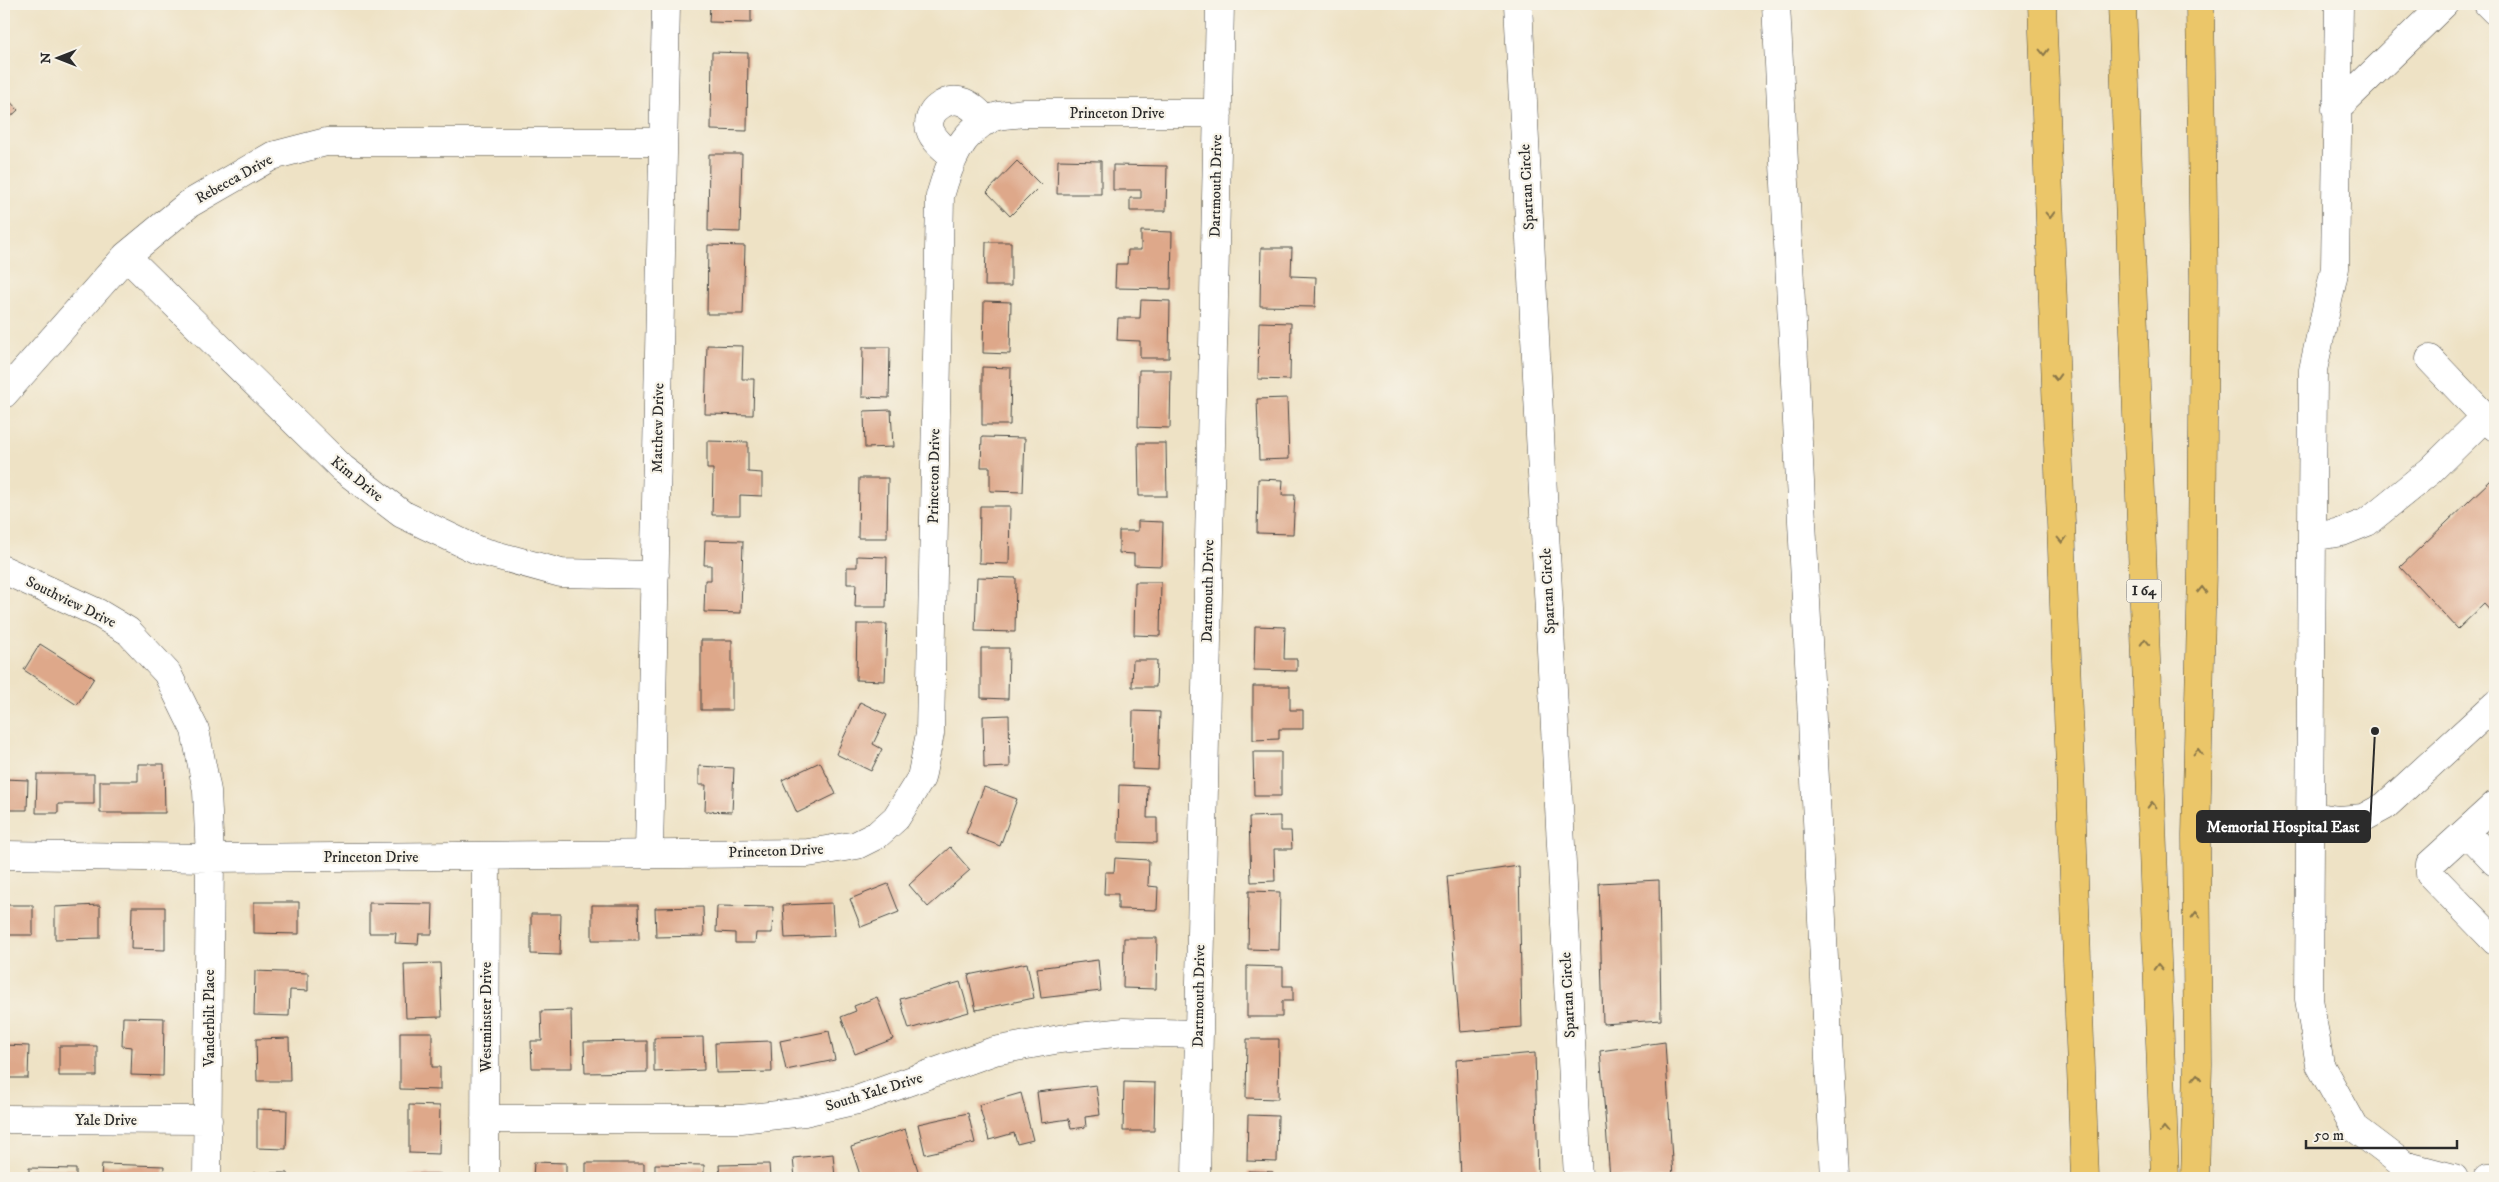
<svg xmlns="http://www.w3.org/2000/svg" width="2499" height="1182" font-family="'IM FELL DW Pica',serif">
  <rect width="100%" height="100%" fill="#f7f3e8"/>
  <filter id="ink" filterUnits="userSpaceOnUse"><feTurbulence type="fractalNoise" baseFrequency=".02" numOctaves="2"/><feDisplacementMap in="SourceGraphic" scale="10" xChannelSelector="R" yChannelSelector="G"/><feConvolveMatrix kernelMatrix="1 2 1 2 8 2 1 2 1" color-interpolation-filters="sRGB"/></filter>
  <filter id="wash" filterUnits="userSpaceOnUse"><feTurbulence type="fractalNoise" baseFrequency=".0096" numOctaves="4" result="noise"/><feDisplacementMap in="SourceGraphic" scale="20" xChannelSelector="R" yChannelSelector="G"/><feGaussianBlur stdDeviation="1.12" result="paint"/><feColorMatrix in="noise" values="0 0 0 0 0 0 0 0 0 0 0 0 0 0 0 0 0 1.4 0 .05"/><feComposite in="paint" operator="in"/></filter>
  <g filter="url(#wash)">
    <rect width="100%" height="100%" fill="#eee2c5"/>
    <g id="blocks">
      <!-- building -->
      <path fill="#dea88a" d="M710,4h41v19l-42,-1z
        M712,52l36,1 -1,78 -36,-1z
        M4,95l14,15 -14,13z
        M709,154h33l-2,78 -32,-1z
        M1058,160l43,1v33h-44z
        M1017,161l24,24 -31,31 -23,-24z
        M1113,165l54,1 -1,45h-36v-13h11v-8h-28z
        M1141,231l31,1 -1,57 -56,-1 1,-24h11l1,-14h13z
        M986,242h25v44h-26z
        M708,245l37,1 -2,68h-36z
        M1261,248h31l-1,28 25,1 -1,30 -55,-1z
        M1141,300l29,1 -1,57h-29v-17l-23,-1 1,-22h22z
        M984,301l27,1 -1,52 -27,-1z
        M1259,322l32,1 -1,57 -32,-1z
        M707,345l36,1 -1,33h12l-1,36 -48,-1z
        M863,347h27l-1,51 -27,-1z
        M982,367l29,1 -1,57h-28z
        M1139,370h32l-1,58 -32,-1z
        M1287,398l2,61 -30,1 -2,-61z
        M891,410l2,37 -28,1 -1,-37z
        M982,437l43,1 -2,54 -33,-1v-24h-9z
        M707,441l41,1v30l14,1v23l-22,-1v20h-28l1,-46h-6z
        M1138,443h28l1,53h-28z
        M859,478h29l-1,60h-29z
        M1258,479l25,1 -1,15h13l-2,39 -36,-1z
        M2491,480l4,4v132l-11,-12 -26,25 -58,-62z
        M980,506h30l-1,58 -30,-1z
        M1138,521l25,1 -1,44 -28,-1v-11l-15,-1v-22h19z
        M705,540l38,1 -2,72 -37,-1 1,-32h6v-15h-7z
        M857,556l30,1 -1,50h-31l1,-23h-9v-17h10z
        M977,577l39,1 -1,54 -40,-1z
        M1135,582h26l-1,54 -26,-1z
        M857,624h30l-2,57 -29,-1z
        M1255,626l30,1 -1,32h13v12l-43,-1z
        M701,640h31v70h-31z
        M40,644l54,34 -17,27 -53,-35z
        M981,648h28l-1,51 -27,-1z
        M1133,660h24l-1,27h-24z
        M1253,686h37v24h13v19h-24v10l-26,1z
        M860,702l27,13 -14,29 9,5 -11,22 -35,-17z
        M1133,711l27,1 -2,58 -26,-1z
        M1009,715l1,52 -26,1 -1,-52z
        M1253,752h28v44h-27z
        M820,762l16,32 -39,19 -15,-33z
        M138,764h26l1,49h-65v-32h38z
        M699,766l35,2 -2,44 -27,-1 1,-26h-7z
        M37,774h57v30h-36v9h-22z
        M4,779l24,1 -1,30h-23z
        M1119,785l29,1 -1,32h10v25l-39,-1z
        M984,787l33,12 -17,47 -34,-13z
        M1280,816v15h11l1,18h-18l1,32 -24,1 -2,-65z
        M950,847l20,23 -42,37 -19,-22z
        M1115,858l34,2 -1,26 10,1 -1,23 -39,-1v-15h-14l1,-22h9z
        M1519,866l3,161 -62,5 -13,-156z
        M1659,880l2,140 -58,4 -4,-141z
        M888,884l11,28 -38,15 -11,-28z
        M1249,891l31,1 -1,58 -31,-1z
        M254,902h45v32l-45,-1z
        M369,903l64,1 -1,30h-13l-1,10 -23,-1 1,-10h-27z
        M832,903l2,33 -49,2 -2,-33z
        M4,905h29v30h-29z
        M100,905v33l-45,1v-32z
        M592,905h46l1,35h-47z
        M717,906l56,1 -1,26h-16l-1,10h-20v-10l-19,-1z
        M132,907h33v43l-34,-1z
        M703,907l1,29 -48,1 -1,-29z
        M531,914h30l-1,41 -29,-1z
        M1124,938h33l-1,51 -33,-1z
        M1098,960l3,31 -60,7 -4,-30z
        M440,963l2,54 -36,1 -2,-54z
        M1027,963l7,35 -58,12 -8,-35z
        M1247,966l36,1v19h10v15h-11v16h-35z
        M255,971l53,2v18l-18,-1 -1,26 -35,-1z
        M960,982l9,30 -60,17 -9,-30z
        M877,997l16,42 -38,15 -14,-37 15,-6 -2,-5z
        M571,1010l1,58h-40l-1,-27h11l-1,-30z
        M123,1017l41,1 -1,58 -32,-1 1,-28 -10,-1z
        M829,1031l6,29 -49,10 -6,-29z
        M400,1032h32v35h8v23l-40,-1z
        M703,1037l1,33 -50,2v-34z
        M289,1038l1,43h-33l-1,-42z
        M1247,1039h32l-1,60 -32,-1z
        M647,1041v31l-62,1 -1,-31z
        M771,1041l1,31 -56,1 -1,-30z
        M1665,1042l8,136h-63l-10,-127z
        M4,1045l25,1 -1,32h-24z
        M59,1046h38v30h-38z
        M1535,1053l3,125h-77l-5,-118z
        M1124,1082l31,1 -1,48h-31z
        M1096,1085l4,30 -15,2 1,10 -15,2 -2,-10 -28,4 -4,-31z
        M1021,1093l12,47 -16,4 -3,-11 -25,7 -10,-35z
        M409,1105l31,1 -1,48 -30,-1z
        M257,1109l30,1 -1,39 -29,-1z
        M968,1113l7,30 -50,11 -7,-30z
        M1248,1115l30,1 -1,46 -30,-1z
        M905,1129l14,45 -14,4h-44l-10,-31z
        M833,1154l2,24h-40l-2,-20z
        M534,1162l32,1v15h-33z
        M586,1163h58v15h-58z
        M102,1164l62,2 -1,12h-62z
        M655,1164l49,1v13h-49z
        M769,1164l1,14h-50l-1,-13z
        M29,1168l47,1v9h-47z
        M1248,1171l25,1v6h-26z
        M253,1173h35v5h-35z
        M407,1174h34v4h-34z"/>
    </g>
  </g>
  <g filter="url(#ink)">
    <use href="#blocks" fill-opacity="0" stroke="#484642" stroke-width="1"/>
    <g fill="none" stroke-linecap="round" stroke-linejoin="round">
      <!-- minor casing -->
      <g stroke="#484642" stroke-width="29">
        <path id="minor" d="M1518,4l60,1174
          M1776,4l59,1174
          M2339,4l-4,264 -22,102 -4,629 11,66 35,63 49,37 50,13
          M2488,4l7,7
          M2336,109l108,-105
          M953,156c-9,-8 -23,-18 -24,-31 0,-7 4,-14 8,-17 21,-17 35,-2 50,13
          M126,256l216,212 60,46 75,36 84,23 94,2
          M2430,359l65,68
          M4,394l122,-138 63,-52 83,-48 54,-14h337
          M2312,537l30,-5 25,-10 63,-51 55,-54
          M4,570l94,43 30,18 39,42 28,57 12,61 3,67 -3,320
          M2495,805l-65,59v10l65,67
          M2310,816l29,4 24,-2 22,-12 110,-101
          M2466,832l29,30
          M649,853l17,-849
          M4,855l206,3 598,-5 49,-8 20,-10 19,-17 25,-40 9,-44 10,-538c9,-31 20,-64 52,-78 9,-4 21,-3 31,-5h195
          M4,1119l204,1
          M485,1119h256l63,-7 53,-12 137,-49 66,-12 64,-7 74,2
          M485,1178l1,-322
          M1196,1178l24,-1174
          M2488,1178h7"/>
      </g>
      <!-- highway casing -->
      <g stroke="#484642" stroke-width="29">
        <path id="highway" d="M2042,4l43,1174
          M2122,4l43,1174
          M2195,1178l3,-113 -2,-229 6,-267 2,-289 -4,-276"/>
      </g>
      <!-- minor -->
      <use href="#minor" stroke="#fff" stroke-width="28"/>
      <!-- highway -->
      <use href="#highway" stroke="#ebc669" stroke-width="28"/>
    </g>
    <!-- one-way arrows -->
    <defs><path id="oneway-chevron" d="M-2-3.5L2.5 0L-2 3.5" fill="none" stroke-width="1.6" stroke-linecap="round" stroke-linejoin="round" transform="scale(1.25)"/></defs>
    <g stroke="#8b784a">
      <use href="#oneway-chevron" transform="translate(2044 52) rotate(88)"/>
      <use href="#oneway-chevron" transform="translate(2050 215) rotate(88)"/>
      <use href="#oneway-chevron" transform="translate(2056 377) rotate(88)"/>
      <use href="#oneway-chevron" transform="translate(2062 540) rotate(88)"/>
      <use href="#oneway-chevron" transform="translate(2202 590) rotate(-89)"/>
      <use href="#oneway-chevron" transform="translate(2145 642) rotate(-92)"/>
      <use href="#oneway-chevron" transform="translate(2198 752) rotate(-89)"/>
      <use href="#oneway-chevron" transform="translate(2152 805) rotate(-92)"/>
      <use href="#oneway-chevron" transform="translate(2196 915) rotate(-91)"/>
      <use href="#oneway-chevron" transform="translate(2158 967) rotate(-92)"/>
      <use href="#oneway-chevron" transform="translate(2197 1077) rotate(-88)"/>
      <use href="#oneway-chevron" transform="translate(2164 1130) rotate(-92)"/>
    </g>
  </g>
  <g text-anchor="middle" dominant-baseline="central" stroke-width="4.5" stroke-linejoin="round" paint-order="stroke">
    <!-- shield labels -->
    <rect fill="#f7f3e8" stroke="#686764" stroke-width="1" x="2126.5" y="579.5" width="35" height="23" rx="4"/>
    <g font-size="14" font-weight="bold" fill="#2b2b2b">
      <text x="2144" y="591">I 64</text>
    </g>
    <!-- street labels -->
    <g font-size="15" fill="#2b2b2b" stroke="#f7f3e8">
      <text x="1117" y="113">Princeton Drive</text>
      <text transform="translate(234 179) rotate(-29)">Rebecca Drive</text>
      <text transform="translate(1216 186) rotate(-89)">Dartmouth Drive</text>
      <text transform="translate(1527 187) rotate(-93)">Spartan Circle</text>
      <text transform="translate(658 428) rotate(-89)">Matthew Drive</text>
      <text transform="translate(934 476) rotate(-89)">Princeton Drive</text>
      <text transform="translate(357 479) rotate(39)">Kim Drive</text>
      <text transform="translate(1208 591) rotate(-89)">Dartmouth Drive</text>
      <text transform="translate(1548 591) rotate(-93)">Spartan Circle</text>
      <text transform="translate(71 602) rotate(26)">Southview Drive</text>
      <text transform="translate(776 851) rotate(-2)">Princeton Drive</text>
      <text x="371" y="857">Princeton Drive</text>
      <text transform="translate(1568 995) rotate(-93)">Spartan Circle</text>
      <text transform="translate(1199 996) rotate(-89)">Dartmouth Drive</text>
      <text transform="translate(486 1017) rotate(-90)">Westminster Drive</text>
      <text transform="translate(209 1018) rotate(-90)">Vanderbilt Place</text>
      <text transform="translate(874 1092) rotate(-17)">South Yale Drive</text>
      <text x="106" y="1120">Yale Drive</text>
    </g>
  </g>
  <!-- callouts -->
  <path fill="none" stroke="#2b2b2b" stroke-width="2" d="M2375 731L2370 827"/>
  <circle fill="#2b2b2b" stroke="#f7f3e8" stroke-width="2" cx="2375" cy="731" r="5"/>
  <rect fill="#2b2b2b" stroke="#2b2b2b" stroke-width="2" x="2197" y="811" width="173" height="31" rx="5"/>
  <g font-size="16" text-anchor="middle" font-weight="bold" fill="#fff">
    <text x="2283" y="832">Memorial Hospital East</text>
  </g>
  <!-- margin -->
  <rect width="2499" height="1182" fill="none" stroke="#f7f3e8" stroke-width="20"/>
  <!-- north arrow -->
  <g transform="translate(58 58) rotate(270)" stroke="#f7f3e8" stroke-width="4" paint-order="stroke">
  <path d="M0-4L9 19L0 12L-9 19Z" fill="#2b2b2b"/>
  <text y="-8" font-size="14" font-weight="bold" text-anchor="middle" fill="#2b2b2b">N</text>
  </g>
  <!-- scale -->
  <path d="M2306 1140v8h151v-8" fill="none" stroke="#2b2b2b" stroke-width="2.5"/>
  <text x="2314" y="1140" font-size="15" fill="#2b2b2b" stroke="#f7f3e8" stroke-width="4" paint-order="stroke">50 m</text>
</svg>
